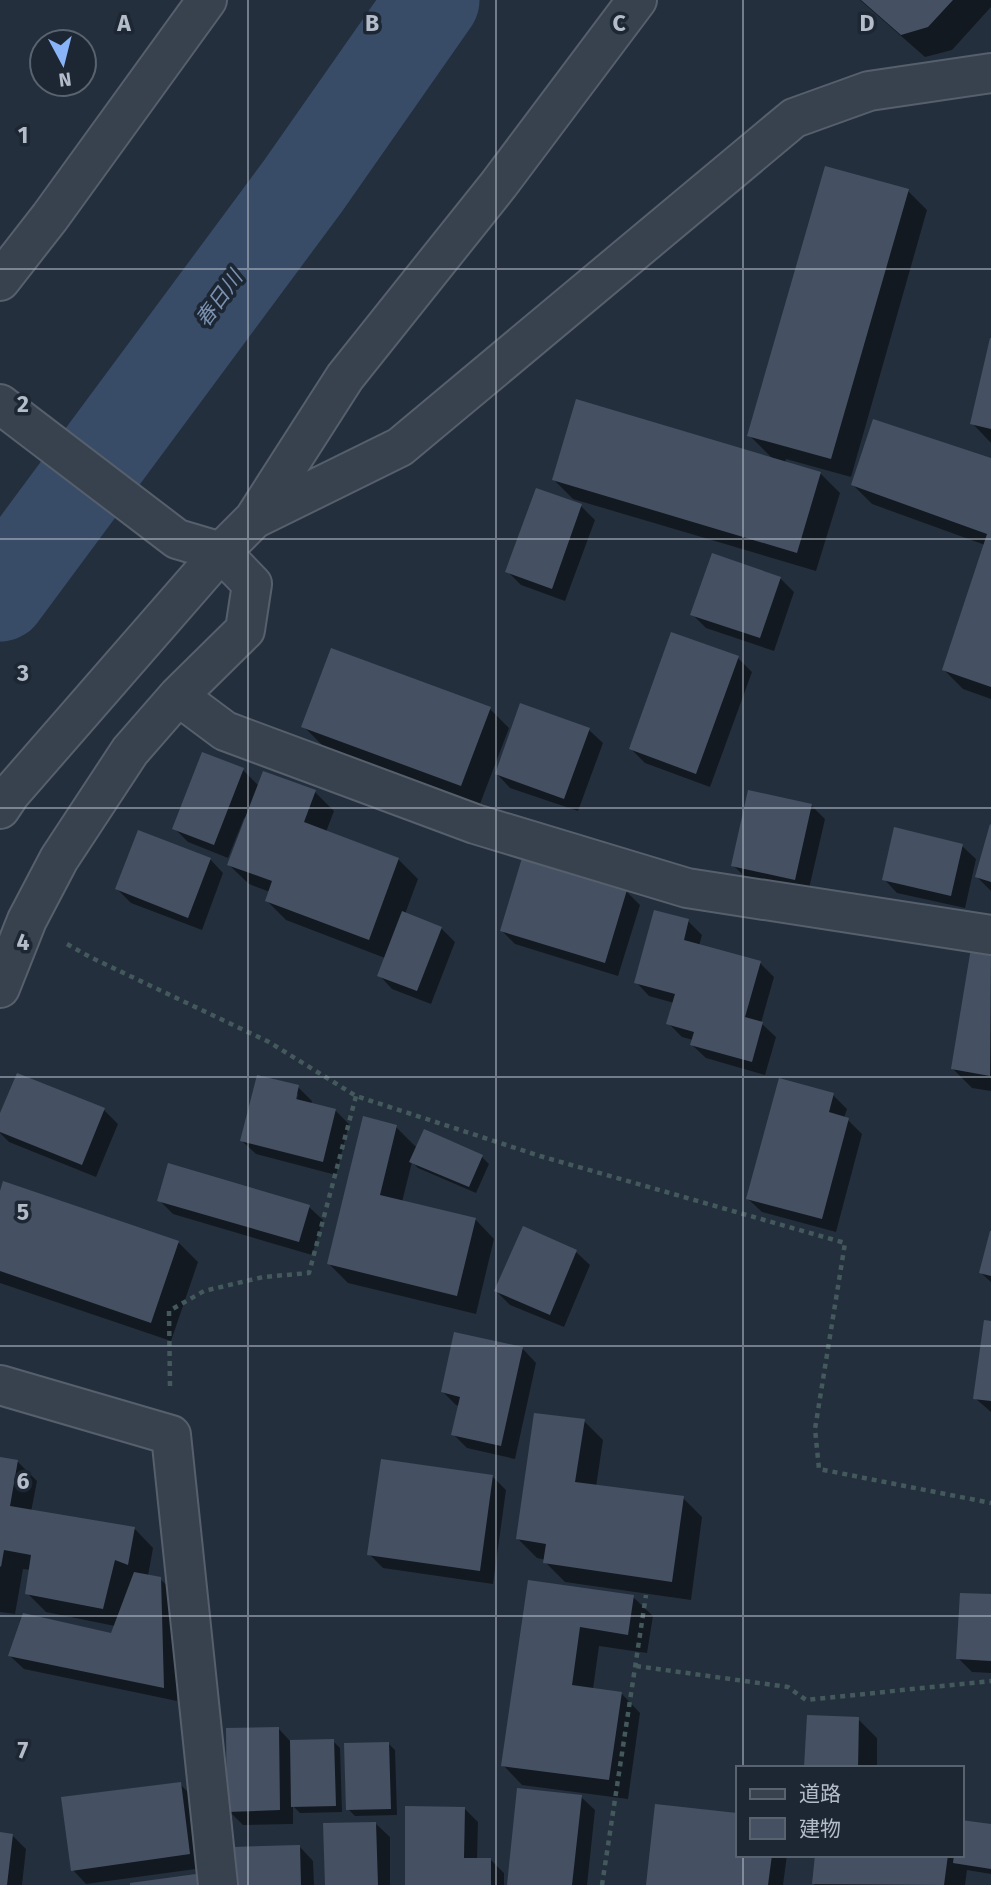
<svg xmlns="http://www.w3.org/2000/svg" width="991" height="1885" font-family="'Fira Sans','Noto Sans JP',sans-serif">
  <rect width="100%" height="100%" fill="#242f3e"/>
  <!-- shadow -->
  <path fill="#0007" fill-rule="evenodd" d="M860,0h131v7l-39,43 -27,7z
    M908,191l19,19 -76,267 -65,-18 -1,4 35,10 20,20 -24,78 -243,-72 -19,-19 219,-21 -24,-24z
    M991,341v102l-19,-20z
    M991,460v239l-28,-10 -19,-19 41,-125 -113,-41 -19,-19z
    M581,506l14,14 -30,81 -44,-16 -14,-14z
    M780,578l14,14 -20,59 -68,-23 -14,-14z
    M738,658l14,14 -42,115 -65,-24 -14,-14z
    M490,709l19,19 -29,76 -158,-59 -19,-19z
    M589,730l14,13 -25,68 -68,-23 -13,-14z
    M243,770l16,16 56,6 19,19 -8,21 72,27 20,20 -13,35 36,14 14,14 -24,62 -39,-15 -13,-14 6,-17 -99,-38 -19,-19 3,-9 -21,-8 -20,-19 18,-46 -3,-1 -16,40 -40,-16 -14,-14z
    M811,805l14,14 -17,74 -61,-14 -14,-14z
    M991,828v63l-14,-14z
    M962,846l14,13 -11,49 -68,-15 -13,-14z
    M210,859l13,14 -21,57 -71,-27 -14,-14z
    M626,891l14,14 -22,71 -103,-32 -13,-13z
    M688,921l14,14 -3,11 61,17 14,14 -13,46 15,14 -11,38 -59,-17 -14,-13 1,-5 -11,-3 -14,-14 6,-20 -25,-7 -13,-14z
    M991,952v139l-19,-3 -19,-19z
    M298,1087l14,14 -1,3 24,6 14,14 -13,51 -80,-21 -14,-13zM295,1094h3l-3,14z
    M833,1095l14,14 -3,9 4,2 14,14 -26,98 -74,-20 -14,-13z
    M104,1110l14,14 -22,53 -87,-35 -9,-9v-15z
    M396,1127l21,21 8,-17 57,26 7,7 -13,29 -58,-25 -6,-6 -10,40 73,17 19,20 -18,75 -128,-31 -19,-19z
    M5,1184l174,59 19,19 -27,79 -171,-58v-86z
    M159,1200l150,7 14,13 -11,35 -139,-41z
    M524,1229l52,23 14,13 -26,62 -54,-22 -14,-14z
    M991,1234v48l-10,-9z
    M991,1323v89l-16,-14z
    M523,1349l13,14 -21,96 -48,-11 -14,-14 6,-28 -3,-1 -13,-13z
    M584,1421l19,19 -7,47 87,11 19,19 -11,83 -126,-18 -20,-20 1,-2 -9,-2 -19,-19z
    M0,1459l18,3 19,19 -6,31 103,16 19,20 -5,28 12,3 14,13 3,109 -153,-32 -14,-13 102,-21 3,-9 -69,-14 -19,-19 4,-23 -8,-1 -8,45 -15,-2z
    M492,1476l14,14 -13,94 -110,-16 -14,-14z
    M529,1582l104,15 20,19 -6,37 -48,-7 -6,43 28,4 19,20 -12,86 -106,-14 -19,-20z
    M991,1596v77l-19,-1 -14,-14z
    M858,1719l19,19v30h-71z
    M278,1728l13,14 42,-1 7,7 2,64 -42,1 -7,-7v18l-50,1 -14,-14z
    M388,1743l7,7 2,65 -42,1 -7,-7z
    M180,1784l14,14 9,70 -117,16 -13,-14z
    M581,1797l14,13 -8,75h-78z
    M656,1806l81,9v40h50l-4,30h-135z
    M464,1808l14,14 -1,38h14l13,13v12h-97z
    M376,1824l14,13v48h-64z
    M991,1826v48l-24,-4 -2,15h-150l-1,-1 3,-29h144z
    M0,1834l12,1 14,14 -4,36h-22z
    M300,1847l13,14 1,24h-78z"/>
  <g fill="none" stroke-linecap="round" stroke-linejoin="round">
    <!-- river -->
    <path stroke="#394c67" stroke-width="93" d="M0,595l303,-409 130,-186"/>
  </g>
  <!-- building -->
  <path fill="#455162" d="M861,0h92l-25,27 -27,8z
    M825,166l84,23 -78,270 -84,-23z
    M990,338h1v91l-21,-5z
    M576,399l245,73 -24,81 -245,-73z
    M873,419l118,39v229l-49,-17 45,-136 -136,-49z
    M536,488l46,16 -30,85 -47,-17z
    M712,553l69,24 -21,61 -70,-23z
    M671,632l68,24 -43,118 -67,-25z
    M331,648l160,59 -30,79 -160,-59z
    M520,703l70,25 -26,71 -69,-25z
    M202,752l42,16 -30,77 -42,-16z
    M263,771l53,19 -12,32 95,36 -30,82 -104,-39 7,-20 -45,-16z
    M748,790l64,14 -17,76 -64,-14z
    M990,824l1,1v57l-16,-5z
    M894,827l69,17 -12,52 -69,-16z
    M138,830l73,28 -23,60 -73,-29z
    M522,858l105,32 -22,73 -105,-32z
    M654,910l35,9 -5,21 77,21 -16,56 18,5 -11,40 -62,-17 4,-13 -28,-8 9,-30 -41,-11z
    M402,911l40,16 -25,64 -40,-15z
    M971,948l20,2 -1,126 -39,-7z
    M17,1073l88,35 -23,57 -82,-33v-19z
    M257,1075l42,10 -3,14 40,10 -13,53 -83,-21z
    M779,1078l55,15 -5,19 20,6 -27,101 -76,-20z
    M363,1116l34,9 -17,70 96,23 -19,78 -130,-32z
    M424,1129l59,26 -14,32 -60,-25z
    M168,1163l142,42 -11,37 -142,-41z
    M3,1181l176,60 -28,82 -151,-52v-80z
    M523,1226l54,24 -27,65 -56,-24z
    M990,1231h1v45l-12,-3z
    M984,1320l7,1v80l-18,-2z
    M454,1332l69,15 -22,99 -50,-11 9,-38 -19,-5z
    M534,1413l51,6 -10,63 109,14 -12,86 -129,-19 3,-19 -30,-5z
    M0,1457l18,3 -8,46 125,21 -7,38 -13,-5 -12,49 -78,-15 6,-39 -27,-5 -3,17 -1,-1z
    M381,1459l112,16 -13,96 -113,-16z
    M134,1572l27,5 3,111 -156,-32 15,-43 88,20z
    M528,1580l106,15 -6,40 -48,-8 -8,58 50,7 -13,88 -108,-14z
    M960,1593l31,1v67l-35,-2z
    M807,1715l52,2 -1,51h-54z
    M279,1727l1,83 -53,2 -1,-84z
    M334,1739l2,67 -45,1 -1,-67z
    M389,1742l2,67 -45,1 -2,-67z
    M181,1782l9,72 -119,17 -10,-74z
    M517,1788l65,7 -10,90h-65z
    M655,1804l82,9v42h35l-4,30h-122z
    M405,1806l60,1 -1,51h27v27h-86z
    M961,1820l30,4v45l-38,-6 1,-8h7z
    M376,1822l2,63h-53l-2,-62z
    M0,1832l13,2 -6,51h-7z
    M300,1845l1,40h-67l-1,-38z
    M815,1855h133l-4,30 -132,-1z
    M196,1874l2,11h-68v-2z"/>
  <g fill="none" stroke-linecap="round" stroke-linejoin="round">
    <!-- street casing -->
    <g stroke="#565f6c" stroke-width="42">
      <path id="street" d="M0,281l50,-64 157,-217
        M0,404l177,135 44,13 31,32 -7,46 -67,66 47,35 250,93 212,64 304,47
        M254,519l91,-142 154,-193 138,-184
        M0,809l10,-15 211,-242 33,-33 146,-72 394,-329 75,-27 122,-18
        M0,988l27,-68 32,-61 71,-108 48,-55
        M0,1385l171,50 47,450"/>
    </g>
    <!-- path -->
    <path stroke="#44595c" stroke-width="4.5" stroke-dasharray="5 5" stroke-linecap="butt" d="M67,944l23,13 179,85 87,54 184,60 305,87 -30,186 4,40 172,34
      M170,1386l-1,-75 35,-20 59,-14 46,-4 47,-177
      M636,1666l152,21 18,13 185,-19
      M602,1885l44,-290"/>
    <!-- street -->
    <use href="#street" stroke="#38414e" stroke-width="38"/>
  </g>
  <!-- grid -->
  <path fill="none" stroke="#b4bcc9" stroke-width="2" stroke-opacity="0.55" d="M248,0v1885M496,0v1885M743,0v1768M0,269h991M0,539h991M0,808h991M0,1077h991M0,1346h991M0,1616h991M743,1855v30"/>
  <g text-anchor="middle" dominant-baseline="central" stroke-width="7" stroke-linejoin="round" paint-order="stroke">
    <!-- water labels -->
    <g font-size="21" font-style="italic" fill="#7c92b1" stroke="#1d2633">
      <text transform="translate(219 299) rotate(-54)">春日川</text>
    </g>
  </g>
  <g font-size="23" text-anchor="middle" font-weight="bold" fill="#b4bcc9" stroke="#1d2633" stroke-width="7" stroke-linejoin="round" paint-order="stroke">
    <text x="124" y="31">A</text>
    <text x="372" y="31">B</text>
    <text x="619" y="31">C</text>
    <text x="867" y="31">D</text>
    <text x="23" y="143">1</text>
    <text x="23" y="412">2</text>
    <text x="23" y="681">3</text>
    <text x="23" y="950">4</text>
    <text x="23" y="1220">5</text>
    <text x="23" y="1489">6</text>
    <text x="23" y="1758">7</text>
  </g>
  <!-- legend -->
  <rect x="736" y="1766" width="228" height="91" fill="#1d2633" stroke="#59626f" stroke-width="2"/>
  <rect x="750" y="1789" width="35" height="10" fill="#38414e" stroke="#59626f" stroke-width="2"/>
  <text x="799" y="1801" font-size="21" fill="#b4bcc9">道路</text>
  <rect x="750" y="1818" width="35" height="21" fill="#455162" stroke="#59626f" stroke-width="2"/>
  <text x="799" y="1836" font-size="21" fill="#b4bcc9">建物</text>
  <!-- north arrow -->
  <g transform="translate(63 63) rotate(173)"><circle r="33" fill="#1d2633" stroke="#59626f" stroke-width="2"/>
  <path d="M0-5L12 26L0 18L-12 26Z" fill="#8ab4f8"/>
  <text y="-10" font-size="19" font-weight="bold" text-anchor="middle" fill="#b4bcc9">N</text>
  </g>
</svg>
